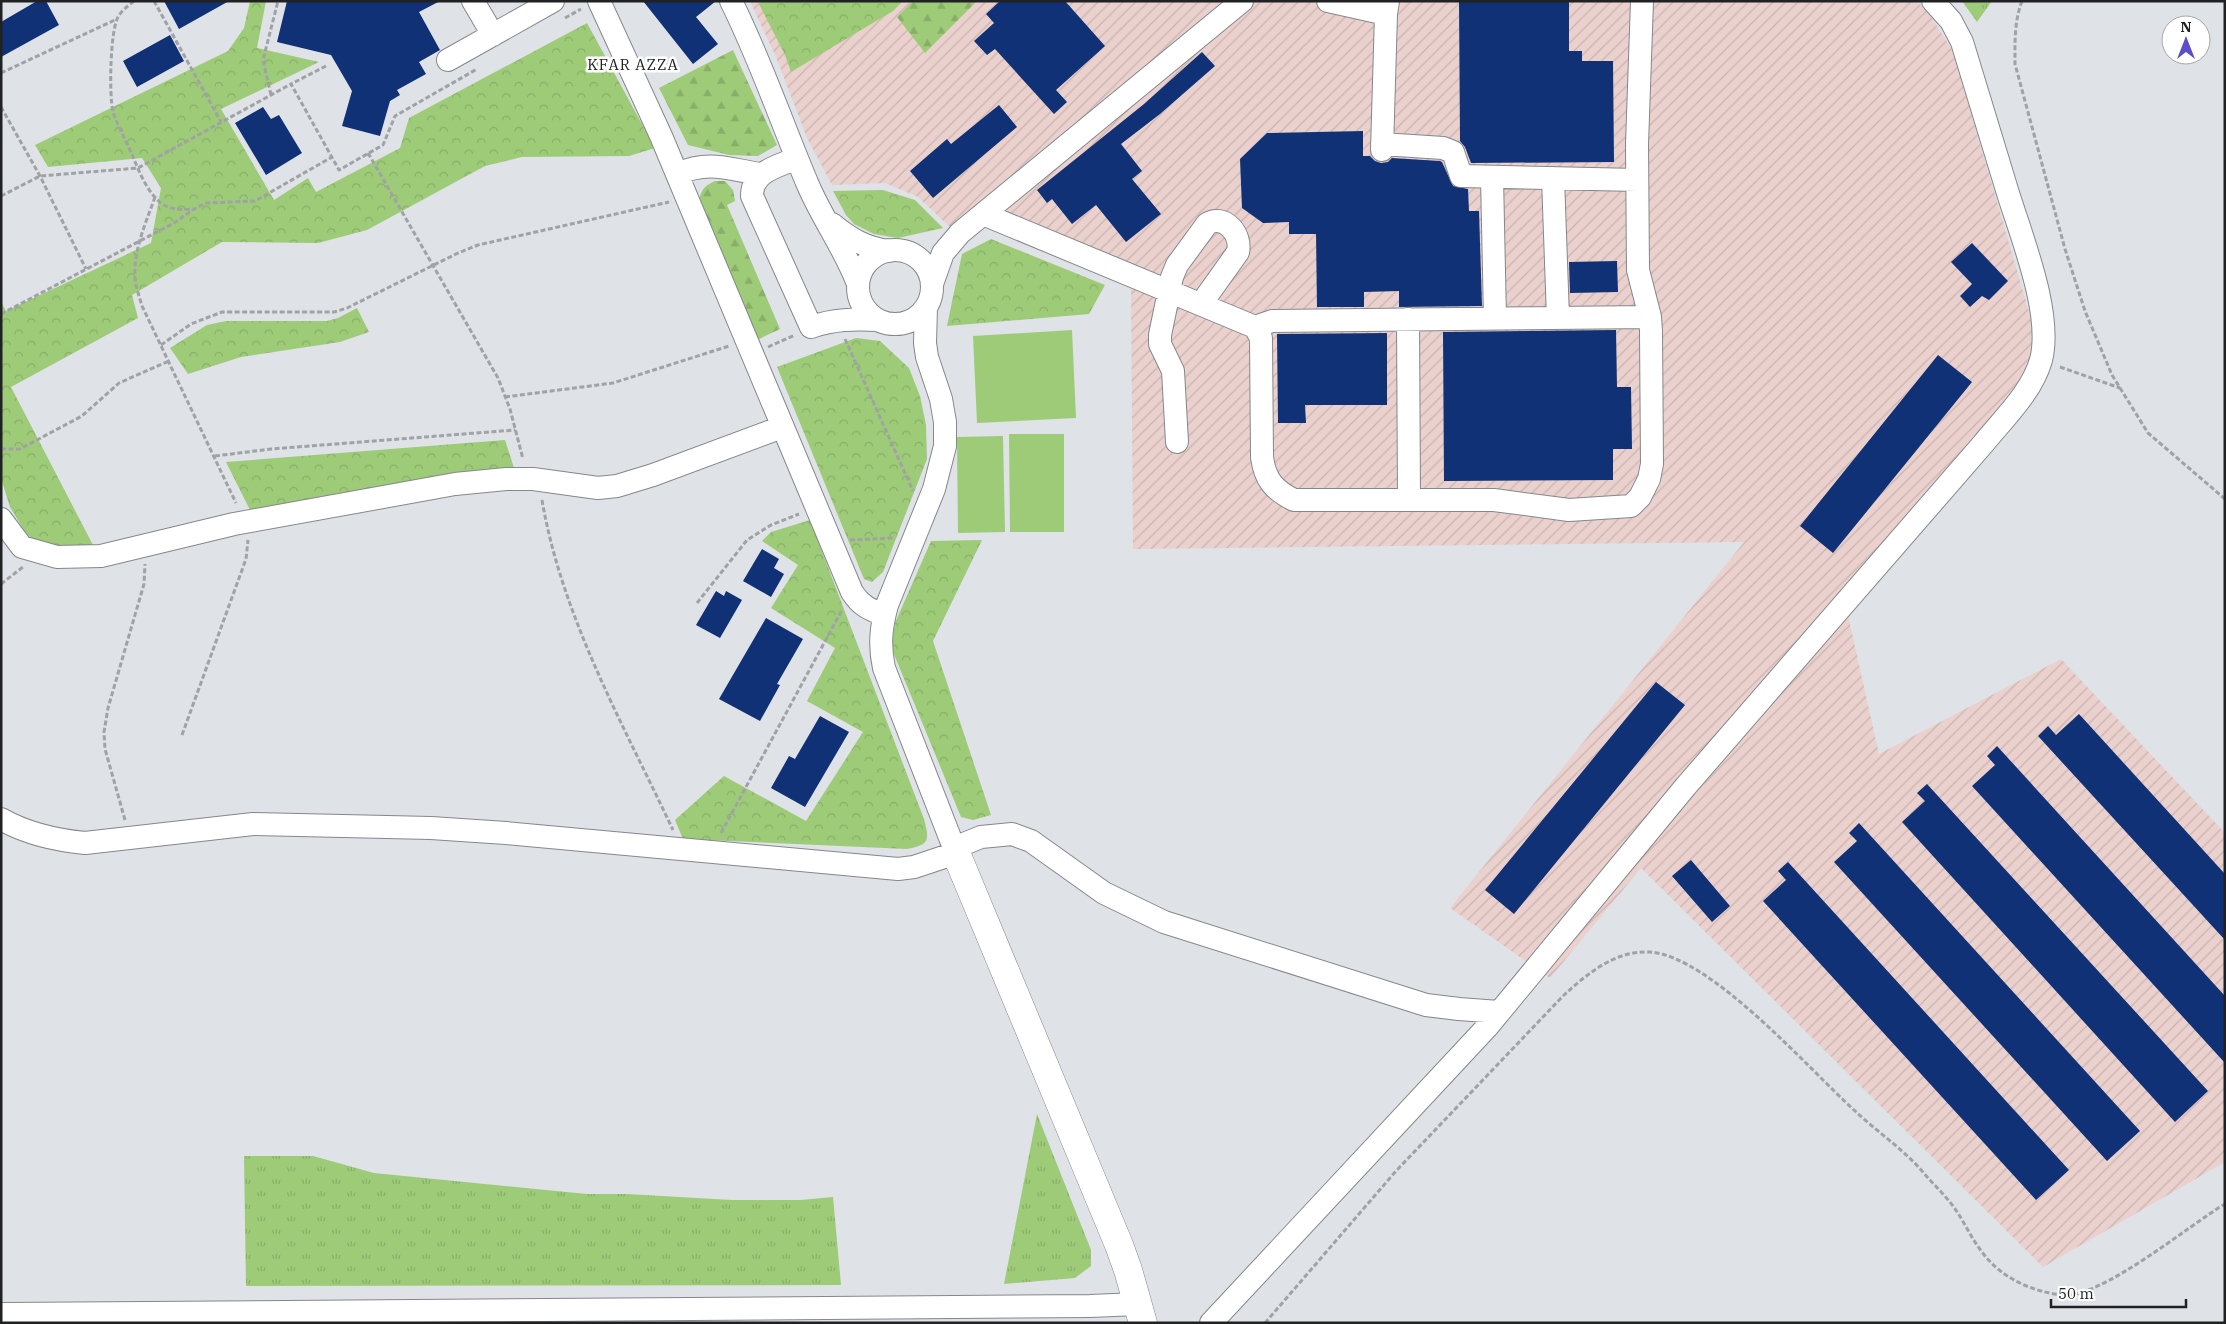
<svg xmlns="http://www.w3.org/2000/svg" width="2226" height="1324" font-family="'IBM Plex Serif',serif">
  <defs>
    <pattern id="industrial-furrows" width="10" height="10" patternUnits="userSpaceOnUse" patternTransform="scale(1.25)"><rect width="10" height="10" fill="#ebd1cd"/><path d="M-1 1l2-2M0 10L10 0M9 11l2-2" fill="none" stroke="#c9b3b0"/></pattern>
    <pattern id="grass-tufts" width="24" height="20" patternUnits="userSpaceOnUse" patternTransform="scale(1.25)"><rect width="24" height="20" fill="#9ecb78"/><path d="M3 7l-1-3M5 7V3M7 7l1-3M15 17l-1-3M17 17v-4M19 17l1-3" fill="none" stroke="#88ae68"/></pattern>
    <pattern id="forest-firs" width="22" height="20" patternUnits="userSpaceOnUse" patternTransform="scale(1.25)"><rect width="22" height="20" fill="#9ecb78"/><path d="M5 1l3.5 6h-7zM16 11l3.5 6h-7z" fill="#88ae68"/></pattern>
    <pattern id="park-crowns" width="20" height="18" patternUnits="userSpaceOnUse" patternTransform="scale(1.25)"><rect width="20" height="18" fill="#9ecb78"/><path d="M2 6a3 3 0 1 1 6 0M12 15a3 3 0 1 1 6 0" fill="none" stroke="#88ae68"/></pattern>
  </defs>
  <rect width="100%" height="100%" fill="#dfe2e7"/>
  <!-- industrial -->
  <path fill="url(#industrial-furrows)" d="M750,1h1162l12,5 29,45 76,261 12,48 -198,233 36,161 182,-95 164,174v329l-182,105 -402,-399 -91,110 -100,-70 294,-366 -611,7 -2,-261 -160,-72 -19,13 -34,-32 -33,-14 -53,2 -25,-47 -31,-81z"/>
  <!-- grass -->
  <path fill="url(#grass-tufts)" d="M1962,1h30l-15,21z
    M1037,1114l54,136v16l-16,12 -71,6z
    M244,1156h69l61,17 213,21h40l105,6h69l32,-3 8,88 -595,1z"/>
  <!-- forest -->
  <path fill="url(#forest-firs)" d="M913,1h64l-52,52 -28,-36z
    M733,50l44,95 -19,11 -29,-1 -41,-10 -29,-57z
    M715,181h10l8,9 2,11 -8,4 53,124 -23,11 -59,-135c2,-13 5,-19 17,-24z"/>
  <!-- park -->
  <path fill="url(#park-crowns)" d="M250,1h16l-9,47 62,14 -98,47 53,91 34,-22 8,14 84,-44 9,-30 178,-95 68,125 -26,8 -107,1 -37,9 -118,64 -49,13 -96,-1 -90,53 6,23 -127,69 83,160 -55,-1 -14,-14 -15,-25 -9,-29v-176l5,9 145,-68 10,-55 -19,-30 -94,9 -13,-22 193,-94 16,-23z
    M763,1h140l-10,10 -102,61 -6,-17 -26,-51z
    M883,190l32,10 28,28 -45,10 -24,-4 -20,-10 -8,-9 -13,-24z
    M991,239l114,46 -16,29 -142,12 15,-72z
    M357,308l12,24 -29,10 -99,15 -53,17 -18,-26 37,-23 19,-4h101l11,-3z
    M856,338l24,3 29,27 11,28 6,29 1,34 -44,113 -11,10 -8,-3 -87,-212z
    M505,440l9,28 -263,44 -25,-50z
    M810,520l114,299c6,22 5,26 -17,30l-224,-10 -8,-19 49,-44 82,45 57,-89 -56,-31 28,-53 -64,-40 27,-43 -36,-24 9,-9z
    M982,540l-49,101 58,174 -18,5 -12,-3 -70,-170 4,-24 36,-82z"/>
  <!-- pitch -->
  <path fill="#9ecb78" d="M1072,330l4,88 -99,5 -4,-87z
    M1009,434h55v98h-54z
    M1003,436l2,96 -47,1 -1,-96z"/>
  <!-- building -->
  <path fill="#103176" d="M37,1h9l13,24 -58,32v-35z
    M164,1h65l-50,28z
    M287,1h153l-21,11 21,38 -21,12 7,12 -29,16 3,5 -10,6 -10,35 -38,-10 10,-35 -21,-36 -54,-13z
    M643,1h73l-20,16 22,27 -25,20z
    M1000,1h65l40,45 -49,44 11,12 -13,12 -59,-65 -8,6 -13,-14 20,-18 -8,-9z
    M1459,1h110v50h13v10h31l1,101 -143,1 -6,-16 -5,-6z
    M170,35l14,26 -47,26 -14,-26z
    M1202,52l13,14 -55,48 -39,30 21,27 -10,8 29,35 -35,28 -30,-37 -24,19 -20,-25 -5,4 -10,-13 107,-86z
    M999,105l18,22 -84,71 -23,-27 37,-32 4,5z
    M263,107l8,12 8,-4 23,38 -36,22 -31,-52z
    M1363,131v25h7l5,5 6,2 7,-1 4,-4 48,3 2,1 11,24 15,3 1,22h10l3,95 -83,1v-16l-35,1v15h-47l-1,-73h-27v-12l-26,1 -21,-15 -2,-49 27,-26z
    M1972,243l36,38 -19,19 -7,-4 -12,11 -10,-11 12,-12 -21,-22z
    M1617,261l1,31 -48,1 -1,-31z
    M1616,330l1,57h14l1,62h-19v31l-169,1 -1,-149z
    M1387,333v72h-82l1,18h-28l-1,-89z
    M1938,355l34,27 -139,171 -33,-27z
    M762,549l17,10 -5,9 10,6 -13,23 -28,-16z
    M716,591l8,5 2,-5 16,9 -22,38 -24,-13z
    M766,618l37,21 -26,45 3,1 -20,36 -41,-22z
    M1656,682l29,23 -171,209 -29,-24z
    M2079,714l146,160v66l-187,-204 10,-10 8,9z
    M820,716l29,16 -44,75 -34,-19 18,-32 6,3z
    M1997,746l228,250v67l-253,-277 23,-21 -8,-9z
    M1927,784l281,307 -33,31 -273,-300 23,-21 -8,-8z
    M1859,823l281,308 -33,30 -273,-299 23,-21 -8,-8z
    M1691,860l39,46 -18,16 -40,-46z
    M1788,862l281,308 -33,30 -273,-299 23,-21 -8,-9z"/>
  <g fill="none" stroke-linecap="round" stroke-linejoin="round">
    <!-- minor casing -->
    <g stroke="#84878c" stroke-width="24">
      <path id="minor" d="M473,1l20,34
        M599,1l62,135 191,456c9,14 17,17 32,23
        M731,1c30,60 51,123 77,184 15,35 37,64 50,99
        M1328,1l58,13
        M448,60l105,-59
        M1382,144l61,4 10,4 8,24 176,4
        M1382,150l4,-136 2,-13
        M797,158c-20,9 -45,13 -45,38l59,131c23,-8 43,-8 67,-7
        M677,174c32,-14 51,-5 83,0
        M1492,177l3,141
        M1553,178l5,140
        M983,214l272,113 6,11 1,119c3,23 12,33 32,43h200l75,10 62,-4 9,-9 9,-18 3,-15 -1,-133 -1,-14 -12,-47 -1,-126 5,-143
        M832,224c18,15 34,24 57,27
        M858 287a37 37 0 1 1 74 0a37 37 0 1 1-74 0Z
        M932,284l11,-31 17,-20 282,-232
        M1408,319l1,181
        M1255,327l17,-6 378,-4
        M1177,442l-4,-71 -13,-27v-9l12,-58 5,-12 30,-41c17,-11 35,10 31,28l-37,52
        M1,519l21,28 35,10 44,-1 133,-32 221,-40 51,-5h27l65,9 19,-2 36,-11 129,-48
        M1,819c26,15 54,21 84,24l168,-19 178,4 75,5 392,36 16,-2 42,-14 -72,-185c-5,-23 -3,-41 3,-63l47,-116 11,-43v-24l-4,-23 -14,-42 -2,-14 1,-35
        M954,848l27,-11 31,-3 19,7 73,52 60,29 262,83 33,4 40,3
        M1,1314l1089,-8 48,-2
        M1211,1323l277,-297 198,-240 297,-342c21,-26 49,-52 58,-84 12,-47 -20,-124 -34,-170 -15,-49 -30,-99 -45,-148l-11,-21 -18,-20"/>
    </g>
    <!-- major casing -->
    <g stroke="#84878c" stroke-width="29">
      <path id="major" d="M956,853l163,392 9,25 15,53"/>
    </g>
    <!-- path -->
    <path stroke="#a0a2a6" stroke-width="3" stroke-dasharray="5 2.5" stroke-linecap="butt" d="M134,1c-6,5 -12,9 -16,16 -8,15 -9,78 -5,95 5,15 14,30 20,45 7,16 15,38 31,48 9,5 19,5 29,4
      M154,1l67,121
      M2022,1c-8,21 -7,42 -7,63l50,185 20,62 27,64 36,58 77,66
      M565,18l16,-9
      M326,66l-35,18 48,86 44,-25 12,-29 82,-47
      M1,73l116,-54
      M271,95l-8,-35 15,-59
      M1,107l39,69 46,93
      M368,153l130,225 12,31 13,50
      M1,196l39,-20 98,-8 153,-84
      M155,197c-8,23 -20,49 -20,74 -1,12 4,24 7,35l94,197
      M1,314l173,-91 20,-14 12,-6 49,-2 77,-44
      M845,339l68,152
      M161,345l30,-21 31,-12h112l13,-4 111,-55 20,-8 191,-43
      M768,347l27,-12
      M2060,367l60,21
      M505,397l108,-14 116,-37
      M1,449h19l62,-33 37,-33 50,-22
      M215,456l56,-7 244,-19
      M542,500c20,117 81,224 131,330
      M850,540l44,-2
      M1,584l22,-17
      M697,603l50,-63 24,-15 28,-11
      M182,735l64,-176 2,-19
      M125,820l-20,-71 -1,-17 4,-24 36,-124 1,-20
      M721,833l121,-223
      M1265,1323l131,-152 167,-175c24,-22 52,-46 87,-44 60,4 158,116 204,158 22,21 48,38 68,61 10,12 22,23 31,35 11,15 18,32 29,46 19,26 49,39 79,43 39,5 128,-70 164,-91"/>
    <!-- minor -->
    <use href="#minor" stroke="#fff" stroke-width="22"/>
    <!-- major -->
    <use href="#major" stroke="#fff" stroke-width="28"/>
  </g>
  <g text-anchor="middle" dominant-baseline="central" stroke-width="5" stroke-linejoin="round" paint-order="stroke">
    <!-- quarter labels -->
    <g font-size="15" letter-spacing="1" fill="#202123" stroke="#fff">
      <text x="633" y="64">KFAR AZZA</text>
    </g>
  </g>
  <!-- border -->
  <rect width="2226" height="1324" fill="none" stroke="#202123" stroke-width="5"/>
  <!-- north arrow -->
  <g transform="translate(2186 40)"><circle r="24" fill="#ffffff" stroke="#a6a6a7"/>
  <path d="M0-4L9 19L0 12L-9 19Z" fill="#5c4ec7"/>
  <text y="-8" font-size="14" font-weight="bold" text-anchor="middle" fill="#202123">N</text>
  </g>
  <!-- scale -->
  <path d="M2051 1299v8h135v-8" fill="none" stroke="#202123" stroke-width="2.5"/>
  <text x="2058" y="1299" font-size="15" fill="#202123" stroke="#ffffff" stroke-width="4" paint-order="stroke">50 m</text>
</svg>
